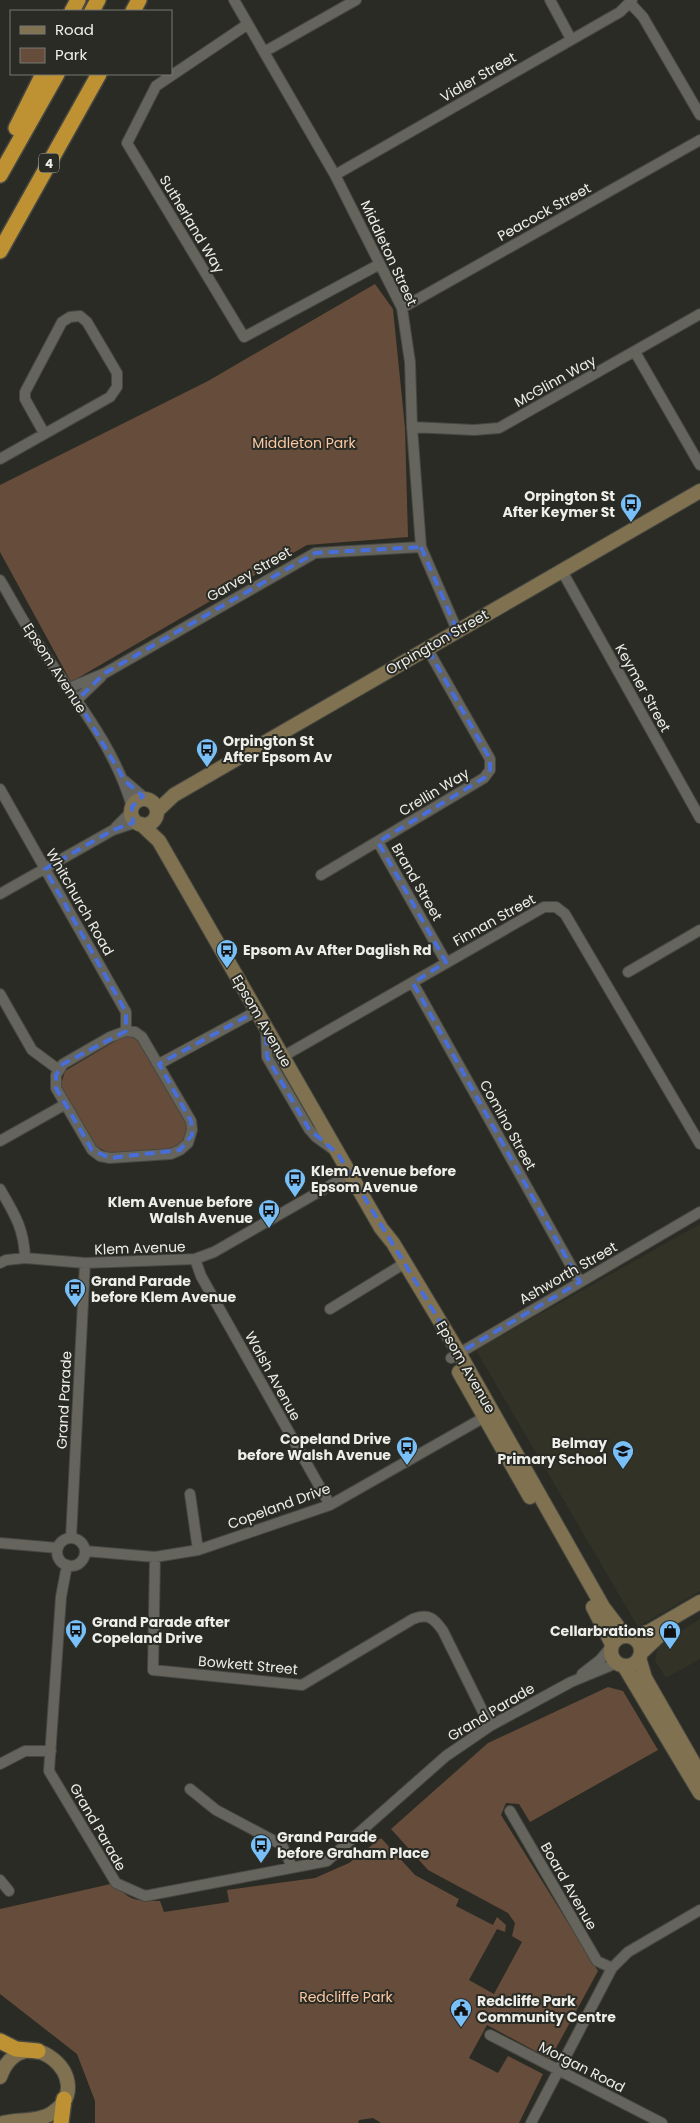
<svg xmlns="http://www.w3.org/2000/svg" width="700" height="2123" font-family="Poppins,sans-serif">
  <rect width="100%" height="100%" fill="#2a2b24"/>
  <!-- built -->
  <path fill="#323326" d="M700,1224v367l-62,36 -162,-277z
    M700,1619v40l-34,19 -11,-17 3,-16z"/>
  <!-- green -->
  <path fill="#664c3a" d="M375,284l18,25 12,119 3,109 -101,8 -236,137 -71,-130v-67l208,-104z
    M122,1037h12l8,5 47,82 -1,15 -17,13 -61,2 -16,-9 -31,-56 -2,-5 4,-13z
    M608,1687l15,4 35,59 -128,72 -11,-18 -13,-1 -5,12 97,156 -48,88 -63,-34 -18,33 29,15 10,-17 35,18 -24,49h-138l-8,-5 -14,2 -1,3h-263v-22l-18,-47 -77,-60v-85l115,-26c14,19 23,18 45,18l4,11 65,-10 -2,-12 88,-12 34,-15 32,-25 34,37 44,24 -3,7 37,19 4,-8 9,8 -1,7 -8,-3 -28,51 25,14 28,-52 -10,-6 3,-13 -7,-10 -80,-43 -37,-41 97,-86z"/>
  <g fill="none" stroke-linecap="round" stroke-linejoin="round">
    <!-- street casing -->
    <g stroke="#474842" stroke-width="12">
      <path id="street" d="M234,0l101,175 67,133 8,54 2,65 9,120 36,83
        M550,0l21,39
        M630,3l13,14 57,98
        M248,24l-92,62 -29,57 117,194 136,-73
        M264,52l92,-52
        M335,175l285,-163 12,-12
        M402,308l298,-168
        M635,352l65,113
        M412,427l62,3 25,-2 201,-114
        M0,459l110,-62 7,-10v-14l-30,-51 -7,-6 -10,1 -8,5 -37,70v7l19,34
        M562,571l138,247
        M0,580c11,18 21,38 33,56 35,55 81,107 99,171
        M69,688l36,-15 210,-120 106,-6
        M77,700l24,-23
        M125,781l21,18
        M0,789l126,223v19
        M116,827l15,-15
        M378,842l68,120
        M321,875l163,-97 6,-8v-11l-63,-111
        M0,894l113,-64 24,-8
        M628,972l72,-42
        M413,983l167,299
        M0,994l32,56 27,20
        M266,1028l1,29 42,72 7,8 18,13
        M126,1031l9,1 7,5 49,84 1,9 -4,13 -8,7 -9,4 -61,4 -10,-2 -8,-6 -36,-62v-13l7,-11 47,-27z
        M282,1057l262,-150h12l9,7 135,230
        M159,1064l98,-53
        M0,1141l64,-36
        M0,1189c14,24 24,39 25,69
        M195,1259l6,17 129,229
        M0,1263l6,-3 19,-2 60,5 110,-4 19,-7 136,-78
        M330,1309l75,-46
        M451,1358l249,-146
        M190,1494l8,56
        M71,1538l14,-275
        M57 1552a14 14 0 1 1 28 0a14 14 0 1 1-28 0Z
        M0,1543l58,5
        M85,1551l70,6 43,-7 132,-45 160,-91
        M155,1557l-2,113 149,15 111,-66c15,-6 21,-1 30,12l47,95
        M67,1565l-6,32 -12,174 67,112 29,13 182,-35 119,-105 44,-30 81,-44 46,-19
        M582,1674l18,-14 11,-13
        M0,1764l25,-13h26
        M190,1789l26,21 66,35 10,22
        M510,1811l87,150 15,7
        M0,1880l9,11
        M490,2035l172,88
        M531,2123l81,-155 16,-16 72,-42"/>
    </g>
    <!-- secondary casing -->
    <g stroke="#474842" stroke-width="16">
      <path id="secondary" d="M131 812a13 13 0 1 1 26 0a13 13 0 1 1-26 0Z
        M157,811l17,-16 526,-304
        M141,824l18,17 222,387 12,15 66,110 144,254 16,21 9,8
        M459,1372l71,125
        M593,1607l19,37
        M611 1651a15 15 0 1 1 30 0a15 15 0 1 1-30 0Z
        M633,1637l17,-6 50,-29
        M641,1653l18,-17 10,-7
        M639,1658l6,20 55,96
        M624,1666l76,127
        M0,2077c24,-64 101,5 52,36 -13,9 -34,6 -49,10"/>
    </g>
    <!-- highway casing -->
    <g stroke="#474842" stroke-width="18">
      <path id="highway" d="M72,11l6,-11
        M92,11l6,-11
        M133,11l6,-11
        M16,128l27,-54
        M0,175l57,-101
        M0,251l99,-177
        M0,2041l16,8 22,2
        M61,2123l3,-24"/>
    </g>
    <!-- street -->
    <use href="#street" stroke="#65655d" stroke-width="10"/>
    <!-- secondary -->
    <use href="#secondary" stroke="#807250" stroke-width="14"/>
    <!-- highway -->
    <use href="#highway" stroke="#be9233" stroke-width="15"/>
  </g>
  <!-- marked area -->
  <path fill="none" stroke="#476edb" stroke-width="4" stroke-dasharray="10 6" stroke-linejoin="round" d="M421,547l36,83 -30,18 63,111v11l-6,8 -106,64 68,120 -33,21 167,299 -121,71 -121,-199 -29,-25 -42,-72 -1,-29 -9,-17 -98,53 32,57 1,14 -12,15 -70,8 -18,-8 -36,-62v-13l7,-11 63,-33v-19l-81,-143 68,-39 20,-7 -1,-16 11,-11 -18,-15 -48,-81 28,-27 210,-120z"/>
  <!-- icons -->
  <defs>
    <g id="bus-pin" transform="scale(1.125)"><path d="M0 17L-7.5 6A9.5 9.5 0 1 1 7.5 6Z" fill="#79bff8" stroke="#2a2b24"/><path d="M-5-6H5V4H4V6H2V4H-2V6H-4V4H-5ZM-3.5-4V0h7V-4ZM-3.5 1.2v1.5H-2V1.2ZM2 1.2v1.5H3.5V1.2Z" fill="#111"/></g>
    <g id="school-pin" transform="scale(1.125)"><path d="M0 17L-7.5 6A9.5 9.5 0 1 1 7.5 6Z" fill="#79bff8" stroke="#2a2b24"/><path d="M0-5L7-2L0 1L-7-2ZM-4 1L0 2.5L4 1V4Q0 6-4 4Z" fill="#111"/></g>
    <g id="shop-pin" transform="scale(1.125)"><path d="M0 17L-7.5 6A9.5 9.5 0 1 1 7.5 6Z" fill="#79bff8" stroke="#2a2b24"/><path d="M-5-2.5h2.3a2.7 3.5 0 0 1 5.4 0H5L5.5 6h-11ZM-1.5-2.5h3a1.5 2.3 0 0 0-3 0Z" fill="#111"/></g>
    <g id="civic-pin" transform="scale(1.125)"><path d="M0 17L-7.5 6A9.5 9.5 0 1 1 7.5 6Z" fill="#79bff8" stroke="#2a2b24"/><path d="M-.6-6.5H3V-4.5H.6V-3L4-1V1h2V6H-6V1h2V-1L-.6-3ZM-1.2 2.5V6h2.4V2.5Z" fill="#111"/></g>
  </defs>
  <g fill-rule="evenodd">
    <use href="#bus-pin" x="631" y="504"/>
    <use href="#bus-pin" x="207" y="749"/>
    <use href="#bus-pin" x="227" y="950"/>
    <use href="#bus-pin" x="295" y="1179"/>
    <use href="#bus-pin" x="269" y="1210"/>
    <use href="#bus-pin" x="75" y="1289"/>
    <use href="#bus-pin" x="407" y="1447"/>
    <use href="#school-pin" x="623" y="1451"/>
    <use href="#bus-pin" x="76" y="1630"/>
    <use href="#shop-pin" x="670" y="1631"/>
    <use href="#bus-pin" x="261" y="1845"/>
    <use href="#civic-pin" x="461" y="2009"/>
  </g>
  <g text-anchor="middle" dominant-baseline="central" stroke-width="4" stroke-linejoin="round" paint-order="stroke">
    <!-- shield labels -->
    <rect fill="#2a2b24" stroke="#b2b4ae" stroke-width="1" x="39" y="153.5" width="20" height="19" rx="4"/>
    <g font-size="12" font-weight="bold" fill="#edeee9">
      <text x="49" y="163">4</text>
    </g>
    <!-- street labels -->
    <g font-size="14" fill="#edeee9" stroke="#2a2b24">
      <text transform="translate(478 77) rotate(-30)">Vidler Street</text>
      <text transform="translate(544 212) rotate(-29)">Peacock Street</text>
      <text transform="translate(192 224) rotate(59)">Sutherland Way</text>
      <text transform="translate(389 253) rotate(65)">Middleton Street</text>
      <text transform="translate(555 381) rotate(-29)">McGlinn Way</text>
      <text transform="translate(249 574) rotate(-30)">Garvey Street</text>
      <text transform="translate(437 642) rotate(-30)">Orpington Street</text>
      <text transform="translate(55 668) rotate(57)">Epsom Avenue</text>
      <text transform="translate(643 688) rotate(61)">Keymer Street</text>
      <text transform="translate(434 792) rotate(-31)">Crellin Way</text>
      <text transform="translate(417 882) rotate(60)">Brand Street</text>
      <text transform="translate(80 902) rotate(60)">Whitchurch Road</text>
      <text transform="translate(494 920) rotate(-29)">Finnan Street</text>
      <text transform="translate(262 1021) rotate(60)">Epsom Avenue</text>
      <text transform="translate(508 1125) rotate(61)">Comino Street</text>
      <text transform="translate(140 1248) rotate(-2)">Klem Avenue</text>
      <text transform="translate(568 1273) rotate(-30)">Ashworth Street</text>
      <text transform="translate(466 1367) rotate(60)">Epsom Avenue</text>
      <text transform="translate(273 1376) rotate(61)">Walsh Avenue</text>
      <text transform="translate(64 1400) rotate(-87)">Grand Parade</text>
      <text transform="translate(279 1506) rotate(-20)">Copeland Drive</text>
      <text transform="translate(248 1665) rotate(5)">Bowkett Street</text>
      <text transform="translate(491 1712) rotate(-31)">Grand Parade</text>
      <text transform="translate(98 1827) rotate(60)">Grand Parade</text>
      <text transform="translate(569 1886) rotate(60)">Board Avenue</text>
      <text transform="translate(582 2067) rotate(27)">Morgan Road</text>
    </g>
    <!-- park labels -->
    <g font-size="14" fill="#fcc8a3" stroke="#2a2b24">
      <text x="304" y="443">Middleton Park</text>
      <text x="346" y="1997">Redcliffe Park</text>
    </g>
    <!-- poi labels -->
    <g font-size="14" font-weight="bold" fill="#edeee9" stroke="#2a2b24" text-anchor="start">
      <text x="615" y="496" text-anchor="end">Orpington St<tspan x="615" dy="16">After Keymer St</tspan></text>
      <text x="223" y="741">Orpington St<tspan x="223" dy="16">After Epsom Av</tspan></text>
      <text x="243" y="950">Epsom Av After Daglish Rd</text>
      <text x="311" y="1171">Klem Avenue before<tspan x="311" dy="16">Epsom Avenue</tspan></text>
      <text x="253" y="1202" text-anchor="end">Klem Avenue before<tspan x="253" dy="16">Walsh Avenue</tspan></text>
      <text x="91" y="1281">Grand Parade<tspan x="91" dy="16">before Klem Avenue</tspan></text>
      <text x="391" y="1439" text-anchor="end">Copeland Drive<tspan x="391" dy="16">before Walsh Avenue</tspan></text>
      <text x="607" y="1443" text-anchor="end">Belmay<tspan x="607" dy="16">Primary School</tspan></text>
      <text x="92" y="1622">Grand Parade after<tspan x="92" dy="16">Copeland Drive</tspan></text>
      <text x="654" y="1631" text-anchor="end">Cellarbrations</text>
      <text x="277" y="1837">Grand Parade<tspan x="277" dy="16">before Graham Place</tspan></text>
      <text x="477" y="2001">Redcliffe Park<tspan x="477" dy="16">Community Centre</tspan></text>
    </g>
  </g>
  <!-- legend -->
  <rect x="10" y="10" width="162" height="65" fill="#2a2b24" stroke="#787973"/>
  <rect x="20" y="26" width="25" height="8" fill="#807250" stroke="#787973"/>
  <text x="55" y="35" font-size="15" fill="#edeee9">Road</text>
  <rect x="20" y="48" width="25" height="15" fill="#664c3a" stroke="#787973"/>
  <text x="55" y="60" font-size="15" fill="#edeee9">Park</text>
</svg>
